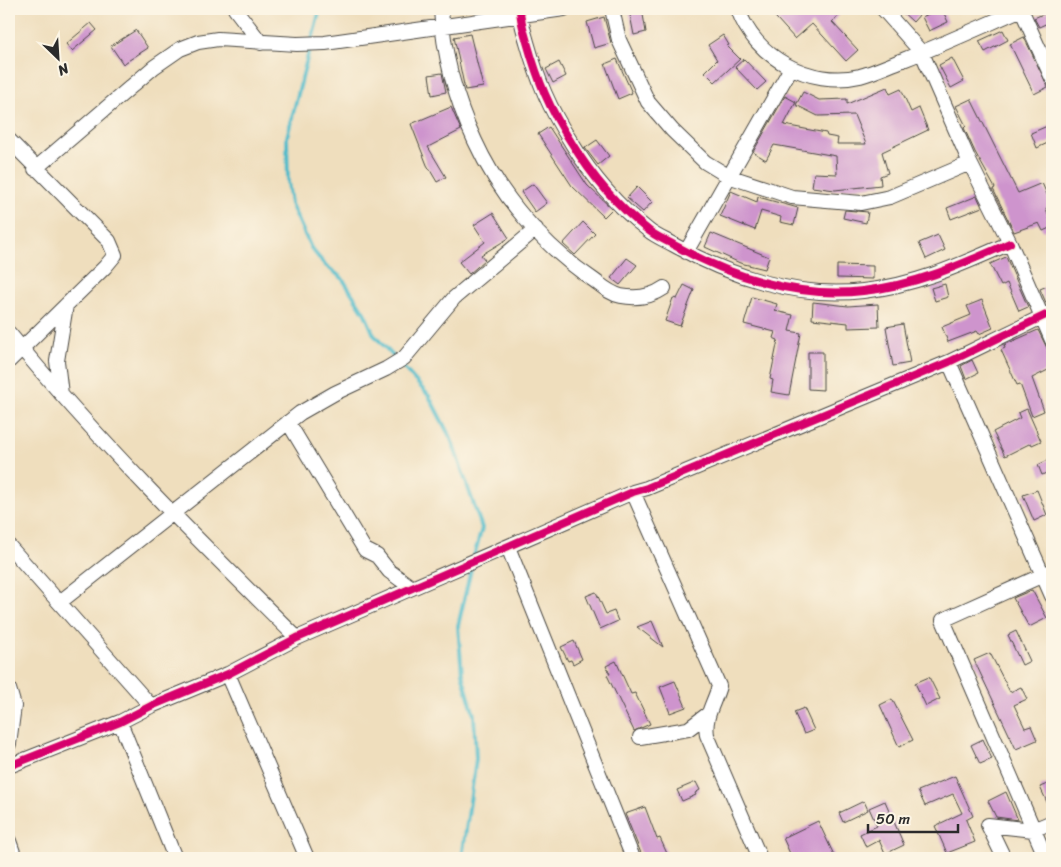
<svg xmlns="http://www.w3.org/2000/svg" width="1061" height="867" font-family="Sriracha,sans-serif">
  <rect width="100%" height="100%" fill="#fcf5e5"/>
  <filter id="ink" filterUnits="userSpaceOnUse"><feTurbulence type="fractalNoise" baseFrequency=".02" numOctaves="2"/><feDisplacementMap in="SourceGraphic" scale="10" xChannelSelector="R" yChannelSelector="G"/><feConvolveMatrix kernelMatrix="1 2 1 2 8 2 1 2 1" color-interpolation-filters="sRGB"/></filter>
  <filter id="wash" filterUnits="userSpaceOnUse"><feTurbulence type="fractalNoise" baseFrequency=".0096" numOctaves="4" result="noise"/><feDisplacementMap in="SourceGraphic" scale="20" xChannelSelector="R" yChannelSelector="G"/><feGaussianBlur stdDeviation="1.12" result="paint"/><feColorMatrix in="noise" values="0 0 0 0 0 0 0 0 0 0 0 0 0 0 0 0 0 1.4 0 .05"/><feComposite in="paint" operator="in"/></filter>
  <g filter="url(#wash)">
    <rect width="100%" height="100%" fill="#efdebd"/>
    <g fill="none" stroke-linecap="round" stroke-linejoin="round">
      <!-- stream -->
      <path stroke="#4fbbca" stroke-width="4" d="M312,40l8,-31
        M310,47l-23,90 1,45 3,22 20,44 14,17 17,13 23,36 9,21 55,61 22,43 31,89 -8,28
        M462,858l14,-99 -2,-44 -12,-41 -4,-48 14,-61"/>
    </g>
    <g id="blocks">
      <!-- building -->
      <path fill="#ce94cd" d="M638,9h4l4,23 -12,3 -5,-25z
        M768,9h78l-14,13 26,28 -12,11 -34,-37 -17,15z
        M899,9h17l5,4 -8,9z
        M939,9h3l6,13 -19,9 -7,-14z
        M1052,10v11l-13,6 -5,-9z
        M604,17l7,26 -17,5 -7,-26z
        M91,23l6,7 -25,21 -6,-7z
        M136,30l12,18 -25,16 -12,-18z
        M1003,30l5,10 -23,12 -6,-11z
        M470,34l13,53 -18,3 -11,-53z
        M723,35l6,10 -2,1 13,13 -25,23 -10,-10 12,-12 -9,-15z
        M1024,37l24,50 -14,7 -24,-50z
        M952,58l12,23 -13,7 -12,-23z
        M617,59l15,34 -14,6 -13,-35z
        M744,59l22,23 -9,8 -22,-23z
        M559,62l7,14 -13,7 -7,-14z
        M442,73l4,19 -14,3 -3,-20z
        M887,87l3,7 11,-5 10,23 8,-4 9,22 -46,22 6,21 -8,3 1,9 -46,5 -23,-3 2,-14 23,1 -1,-18 -62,-11 -8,15 -13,-8 32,-56 11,6 -12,23 42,8 1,3 11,2 -1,6h29l-12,-29 -36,1 -22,-11 7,-13 16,8 28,-1v5z
        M971,99l47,94 24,-10 10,23 -6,2 6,19 -9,4 -4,-8 -25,9 -21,-43 2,-1 -20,-36 -11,-24 2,-2 -10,-20z
        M451,107l10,23 -33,17 18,30 -9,5 -10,-17 -16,-41z
        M1052,124v17l-15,7 -6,-15z
        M549,127l38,58 25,24 -8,8 -32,-31 -34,-52z
        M597,140l12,16 -11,9 -13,-17z
        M533,184l14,19 -12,9 -14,-20z
        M637,187l15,15 -9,10 -16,-14z
        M731,191l26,11 1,-5 40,11 -4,17 -14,-3 1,-5 -20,-6 -6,19 -35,-14z
        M977,196l5,11 -31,12 -4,-11z
        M845,210l23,2 -2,11 -23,-5z
        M493,213l16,25 -28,17 4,5 -16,14 -10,-12 26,-20 -11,-17z
        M583,222l12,12 -20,21 -12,-11z
        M711,233l58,24 -4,12 -25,-6 -35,-16z
        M938,235l7,15 -19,9 -7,-16z
        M1006,257l22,50 -9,4 -12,-28 -6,3 -11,-22z
        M627,258l10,7 -17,20 -9,-7z
        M837,265l36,1v13l-36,-1z
        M945,284l3,13 -13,4 -4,-13z
        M1052,284v19l-5,2 -7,-16z
        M684,285l10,5 -14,36 -15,-5 8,-23 4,1z
        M752,297l25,7 -2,7 18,4 -4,16 12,2 -12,62 -18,-3 2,-12 -3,-1 8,-39 -5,-2 2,-6 -31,-8z
        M982,300l11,28 -14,6 -2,-3 -29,11 -6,-15 29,-12 -4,-9z
        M813,302l35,4 30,-2 1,23 -31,1v-5l-36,-4z
        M903,324l7,39 -17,3 -7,-39z
        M1038,330l14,28v10l-20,10 12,33 -12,5 -12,-32 -3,1 -16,-35 4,-2 -1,-3z
        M808,352h15v38l-15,-1z
        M972,360l6,13 -12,6 -5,-13z
        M1027,409l14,32 -9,4 -1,-2 -26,13 -12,-24 27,-14 -2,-5z
        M1052,458v12l-10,5 -4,-10z
        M1037,490l10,25 -13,6 -11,-26z
        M1032,590l15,28 -18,9 -16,-29z
        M596,592l10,22 8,-3 4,10 -18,8 -14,-33z
        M652,621l11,26 -26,-20z
        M1016,631l14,30 -8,4 -14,-30z
        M574,641l8,18 -9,5 -2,-4 -3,1 -7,-14z
        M990,653l20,39 11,-5 6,12 -13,6 11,23 6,-2 6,14 -21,9 -42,-89z
        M616,661l15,33 4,-1 15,31 -16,7 -27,-56 3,-1 -4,-8z
        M929,677l11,22 -14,7 -11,-23z
        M675,681l11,26 -16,6 -10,-26z
        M892,699l21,41 -14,7 -19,-42z
        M804,708l10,22 -10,4 -10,-22z
        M983,739l9,20 -12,5 -9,-19z
        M955,776l18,40 -7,4 9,22 -28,11 -12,-27 27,-13 -9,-19 -28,12 -7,-15z
        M696,782l4,8 -5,3 1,2 -14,6 -5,-11z
        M1052,782v31l-12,-26z
        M1006,792l12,28 -22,-3 -8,-16z
        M864,801l4,9 -25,12 -4,-9z
        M885,801l19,44 -19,9 -6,-14 -13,7 -6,-13 17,-8 -8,-18z
        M645,807l12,32 3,-1 9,20h-26l-18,-44z
        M818,821l16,34 -8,3h-34l-9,-20z"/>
    </g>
  </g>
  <g filter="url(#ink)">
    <use href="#blocks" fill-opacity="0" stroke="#484641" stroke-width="1"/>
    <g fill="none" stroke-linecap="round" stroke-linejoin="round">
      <!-- minor casing -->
      <g stroke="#484641" stroke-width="16">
        <path id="minor" d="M235,9l26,34
          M441,9c2,44 15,92 34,132 25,55 69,106 120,140 8,6 16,13 26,15 16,3 30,1 43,-8
          M520,9c0,11 4,22 7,33 11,39 22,66 44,100 20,33 46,64 77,88 7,6 17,10 26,15 55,31 125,54 189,46 54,-6 97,-26 147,-48
          M612,9l7,31 29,62 24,28 33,32 23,14 64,21 69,6 29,-6 80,-34
          M738,9c16,48 72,79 122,67 15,-4 29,-11 43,-16 41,-16 80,-34 119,-51
          M883,9l39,44 48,110 40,80 42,97
          M1021,9l31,69
          M9,140l100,101 6,14 -10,12 -96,94
          M35,169l119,-102 26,-18 18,-7 20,-3 79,5 28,-1 239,-34
          M686,252l105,-184
          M9,333c89,108 189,207 288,305
          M949,362l103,234
          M61,394l-4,-33 9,-56
          M288,422l77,128 12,6 12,15 23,17
          M633,492l86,194c-5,18 -15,30 -12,49l53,123
          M9,546l142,160
          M508,547l125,311
          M60,602l240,-189 35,-20 51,-24 18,-11 50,-60 82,-69
          M228,674l79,184
          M9,689l5,17 -5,38
          M120,722l55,136
          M640,737l48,-8 20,-15
          M9,766l111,-44 31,-16 77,-32 69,-36 336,-146 14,-4 302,-126 103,-50
          M988,825l45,5 19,-8
          M988,825l16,33
          M9,841l6,17
          M1046,858l-103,-238 109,-49"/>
      </g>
      <!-- minor -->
      <use href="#minor" stroke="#fff" stroke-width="14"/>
      <!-- cycleway casing -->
      <g stroke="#fcf5e5" stroke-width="11">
        <path id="cycleway" d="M520,9c0,11 4,22 7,33 11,39 22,66 44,100 20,33 46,64 77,88 7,6 17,10 26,15 55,31 125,54 189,46 54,-6 97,-26 147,-48
          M9,766l111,-44 31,-16 77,-32 69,-36 336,-146 14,-4 302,-126 103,-50"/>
      </g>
      <!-- cycleway -->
      <use href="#cycleway" stroke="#d6006c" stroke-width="8"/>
    </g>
  </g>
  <!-- margin -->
  <rect width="1061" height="867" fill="none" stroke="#fcf5e5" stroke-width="30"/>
  <!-- north arrow -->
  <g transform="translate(58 58) rotate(155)" stroke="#fcf5e5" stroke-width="4" paint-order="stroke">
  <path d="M0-4L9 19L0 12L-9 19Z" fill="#2b2b2b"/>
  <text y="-8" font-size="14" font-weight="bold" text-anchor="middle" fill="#2b2b2b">N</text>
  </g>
  <!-- scale -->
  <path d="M868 824v8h90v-8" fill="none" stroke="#2b2b2b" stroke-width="2.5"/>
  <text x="876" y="824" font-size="15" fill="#2b2b2b" stroke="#fcf5e5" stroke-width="4" paint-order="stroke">50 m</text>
</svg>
